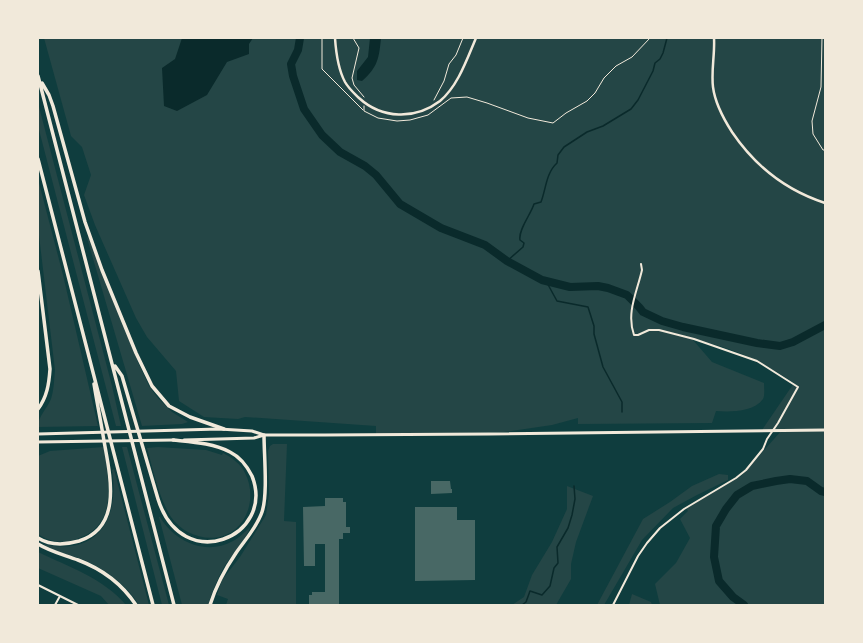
<svg xmlns="http://www.w3.org/2000/svg" width="863" height="643" font-family="'Alegreya Sans',sans-serif">
  <rect width="100%" height="100%" fill="#0f3d3e"/>
  <!-- green -->
  <path fill="#244646" d="M44,38h781v567h-165l-5,-21 21,-21 14,-25 -10,-19 8,-8 -2,-3 55,-32 41,-46h-20l32,-47c-32,-21 -63,-37 -101,-43l19,22 52,21c0,5 1,12 -1,16 -9,13 -33,13 -47,12l-4,12 -134,1v-6l-26,7 -48,7 -128,3v-9l-131,-9 -7,2 -34,-2 -25,-16 -3,-30 -29,-34 -11,-19 -41,-93 -11,-30 7,-20 -9,-28 -11,-11z
    M38,103l74,283 9,40h-5l-78,-300z
    M38,179l25,96 35,151 -60,1c0,-11 9,-18 13,-28 3,-9 3,-19 4,-29l-17,-143z
    M89,237l48,123 12,26 8,11 15,15 16,10 -6,2 -40,2 -55,-188z
    M273,444h14l-3,77 12,1v83h-70l2,-6 -11,-4 5,-15 18,-23 26,-42 3,-21 -1,-43 2,-5z
    M104,447c3,28 14,69 -16,87 -3,2 -8,3 -11,5 -13,5 -28,3 -39,-5v-78l12,-5z
    M122,447h5l42,158h-7z
    M158,447l48,3 16,5 1,-2c8,4 18,11 22,20 10,19 6,45 -12,58 -20,14 -49,5 -62,-14 -12,-19 -18,-47 -24,-69z
    M114,469l35,136h-10c-12,-20 -34,-36 -55,-45 -14,-5 -29,-8 -41,-16 54,13 77,-25 69,-74z
    M719,474l9,1v5l-31,15 -24,13 -31,32 -38,65h-7l46,-86 27,-17 22,-16z
    M567,486l26,10 -17,46 -5,22v15l-15,26h-44l12,-8 8,-22 20,-33 15,-33z
    M159,517h1c15,25 46,39 73,24 6,-3 12,-9 17,-14 -3,11 -19,29 -26,40 -7,12 -12,25 -16,38h-26z
    M38,552c31,15 65,26 88,53h-17l-8,-9 -63,-28z
    M632,594l19,8 1,3h-23z"/>
  <!-- water -->
  <path fill="#0a2a2b" d="M182,38h71l-4,6v10l-22,8 -20,33 -30,16 -13,-5 -2,-38 13,-9z
    M370,38h11c-2,20 -3,29 -19,43l-5,-1v-9l11,-14z"/>
  <g fill="none" stroke-linecap="round" stroke-linejoin="round">
    <!-- stream -->
    <path stroke="#0a2a2b" stroke-width="1.5" d="M507,261l16,-14 1,-4 -4,-3c-2,-10 11,-26 14,-36l7,-2c5,-13 5,-29 16,-39l1,-8 6,-8 23,-15 16,-6 28,-17 7,-9 15,-29 2,-8 5,-4 3,-6 4,-15
      M546,281l11,20 31,6 6,19v8l9,33 19,35v10
      M522,605l4,-3 4,-11 12,4 8,-9 4,-18 4,-5 -1,-16 11,-19 4,-13 3,-16 -1,-13"/>
    <!-- river -->
    <path stroke="#0a2a2b" stroke-width="8" d="M300,38l-2,12 -7,14 2,12 11,33 18,26 18,17 25,14 11,9 24,29 41,24 44,17 22,16 35,19 28,7 28,-1 10,2 19,7 12,12 4,5 19,9 21,6 74,16 23,3 13,-4 32,-17
      M744,605l-11,-8 -14,-16 -5,-24 2,-31 10,-17 11,-14 15,-9 24,-5 14,-2 17,2 14,10 4,1"/>
  </g>
  <!-- building -->
  <path fill="#486865" d="M431,481h19l1,8h1v4l-21,1z
    M325,498h18v4h3v25h4v6h-7v6h-4v65h-30v-9h3v-3h13v-48h-10v22h-11l-1,-59 22,-1z
    M415,507h42v13h18v60l-60,1z"/>
  <g fill="none" stroke-linecap="round" stroke-linejoin="round">
    <!-- path -->
    <path stroke="#f1e9da" stroke-width="1" d="M322,38v31l41,41
      M353,38l6,10 -7,30 2,7 10,12
      M822,38l-1,49 -9,34 1,13 10,16h2
      M434,100l10,-19 5,-17 7,-9 7,-17
      M364,106v5l14,7 19,3 13,-1 18,-5 23,-17 16,-1 20,6 41,15 25,5 13,-10 21,-12 8,-8 9,-15 12,-12 16,-9 18,-19"/>
    <!-- minor -->
    <path stroke="#f1e9da" stroke-width="2" d="M38,585l40,20
      M55,605l5,-9
      M613,605l25,-49 9,-13 13,-15 24,-19 52,-31 10,-8 17,-21 4,-10 11,-16 20,-36 -41,-26 -63,-22 -35,-9h-10l-11,5h-4c-8,-22 3,-43 8,-65l-1,-6"/>
    <!-- tertiary -->
    <path stroke="#f1e9da" stroke-width="2.5" d="M335,38c1,15 3,31 10,44 4,7 9,11 14,16 23,21 56,22 81,3 18,-15 27,-42 36,-63
      M714,38c1,16 -3,33 -1,49 2,16 10,31 19,45 23,34 53,58 93,71"/>
    <!-- primary -->
    <path stroke="#f1e9da" stroke-width="3" d="M38,434l181,-5 33,2 12,4h61l164,-1 336,-4
      M184,440l70,-2 10,-3
      M38,442l136,-2"/>
    <!-- motorway -->
    <path stroke="#f1e9da" stroke-width="3.5" d="M38,76l136,529
      M42,83l7,12 4,11 32,116 17,48 34,83 16,33 17,20 21,11 34,12
      M38,159l115,446
      M38,271l12,98c-1,15 -3,28 -12,40
      M115,366l7,10 36,123c24,77 118,38 94,-23 -5,-10 -12,-19 -22,-24 -17,-9 -38,-10 -57,-12
      M38,538c13,8 27,7 41,3 44,-14 31,-66 25,-100 -3,-19 -7,-38 -10,-57
      M38,544c13,8 27,11 40,16 24,9 44,24 58,45
      M210,605c6,-19 15,-36 26,-52 9,-13 21,-26 26,-41 6,-18 2,-57 2,-77"/>
  </g>
  <!-- border -->
  <rect width="863" height="643" fill="none" stroke="#f1e9da" stroke-width="78"/>
</svg>
